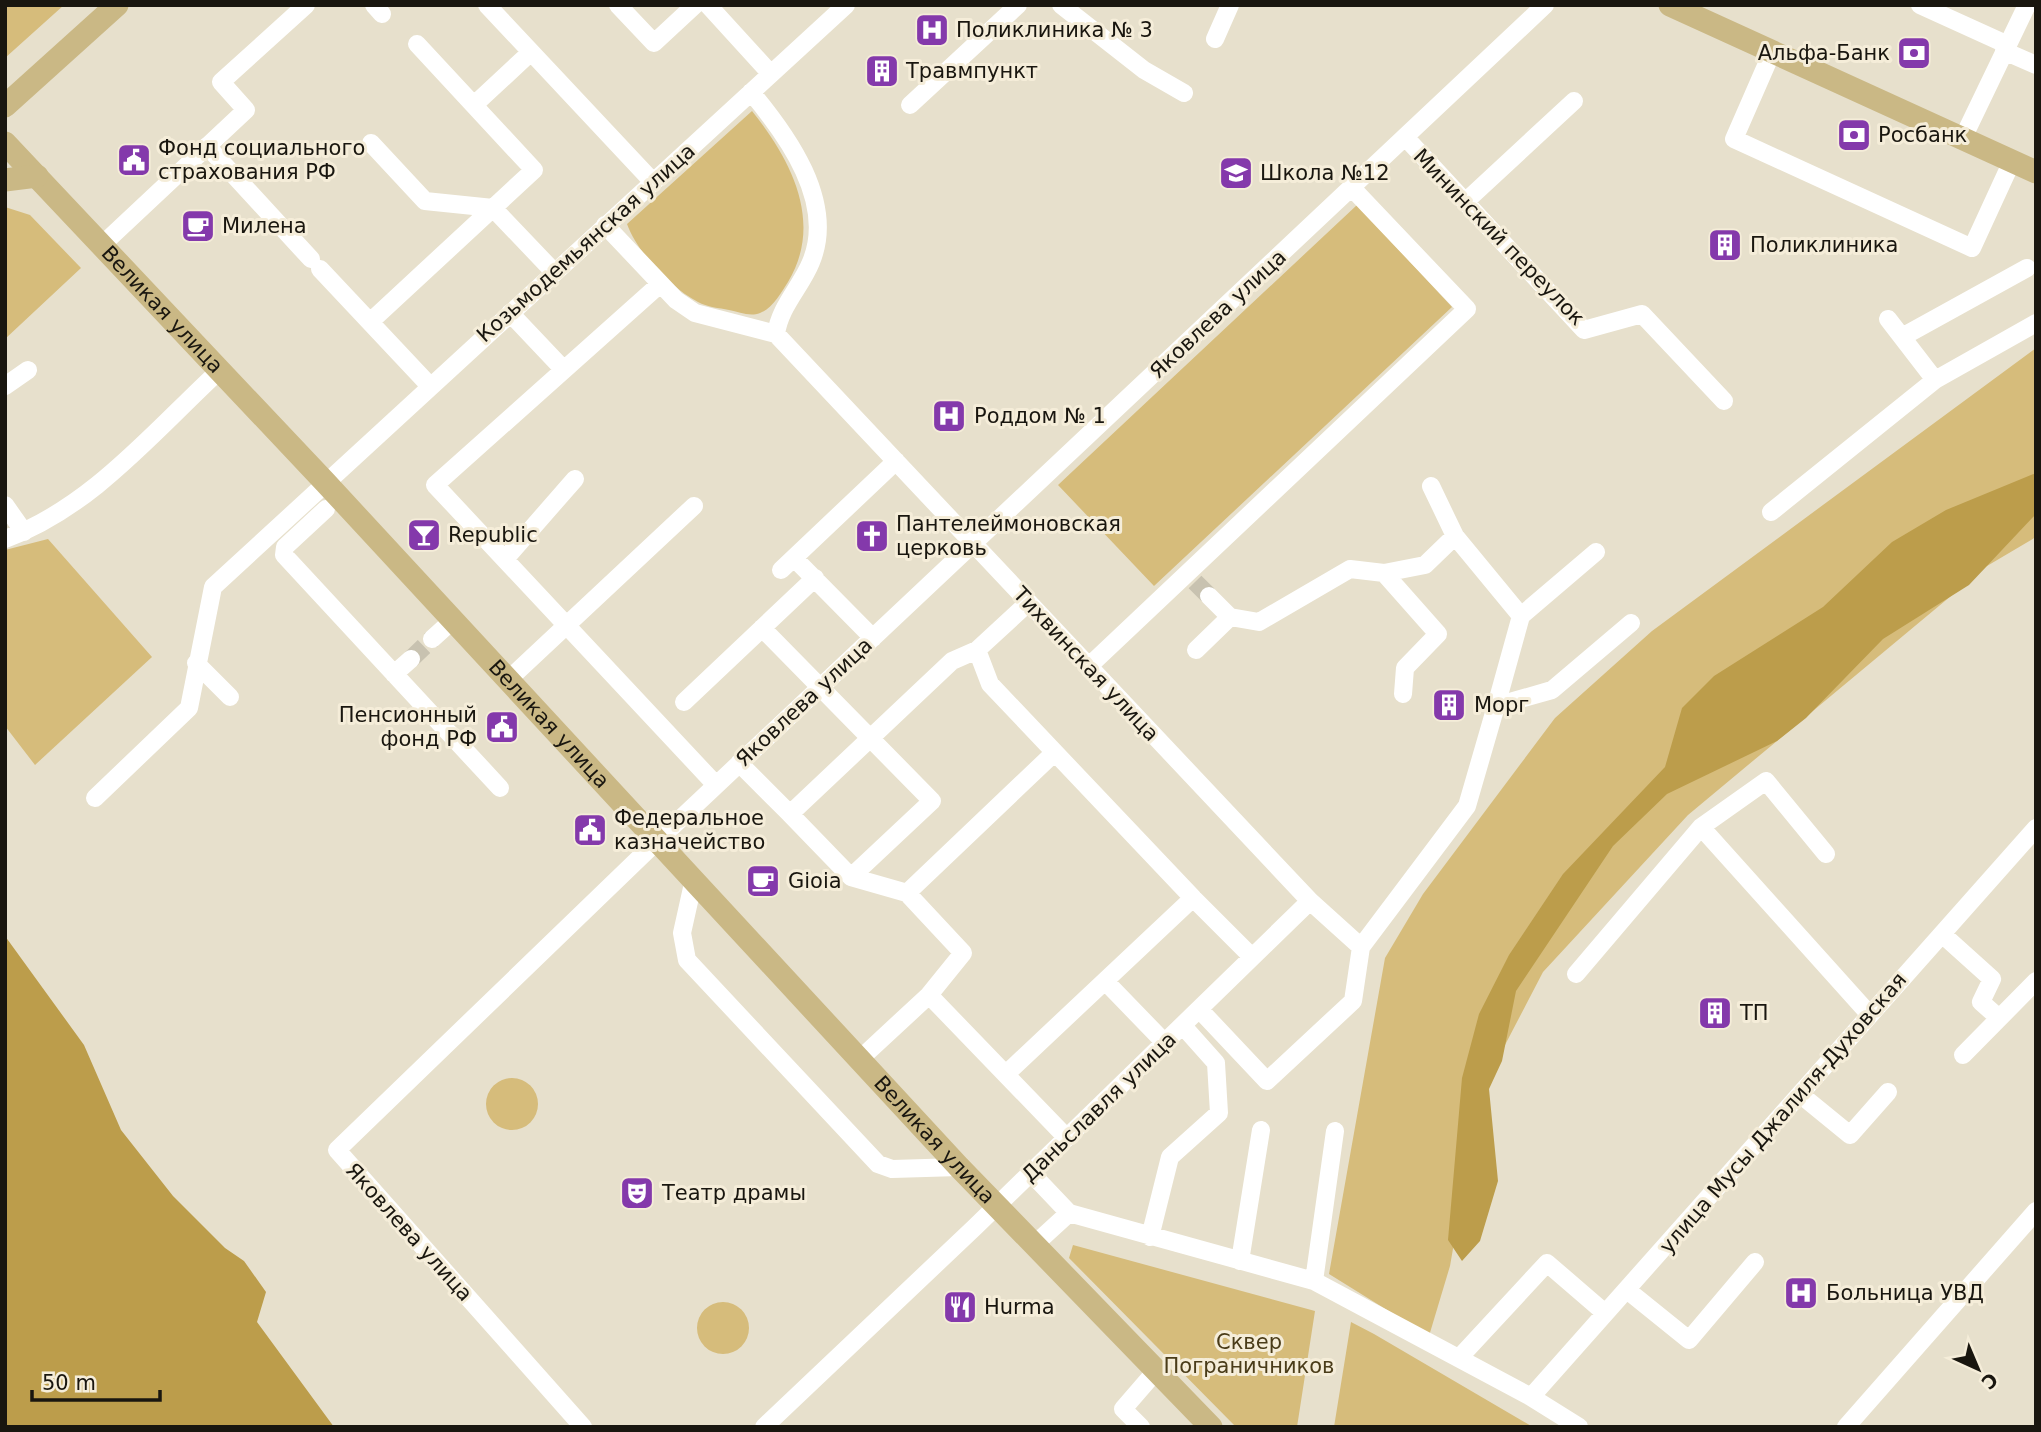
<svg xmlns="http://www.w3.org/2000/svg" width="2041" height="1432" font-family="'DejaVu Sans',sans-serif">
  <rect width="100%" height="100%" fill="#e7e0cc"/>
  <!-- green -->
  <path fill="#d6bc7b" d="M5,5h59l-59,53z
    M752,111c39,49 72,111 36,171 -7,11 -15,26 -28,31 -10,4 -21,-1 -31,-3 -10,-2 -22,-3 -31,-8 -27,-14 -61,-50 -71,-78z
    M1357,205l95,102 -298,279 -96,-101z
    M5,207l25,8 51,53 -76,71z
    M2036,348v189l-49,29 -299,249 -145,157 -63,121 -30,173 -21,70 -100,-62 56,-316 38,-64 132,-176 97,-87z
    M48,539l104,118 -117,108 -30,-39v-176z
    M486 1104a26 26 0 1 1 52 0a26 26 0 1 1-52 0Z
    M1073,1245l242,66 -18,116h-61l-167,-169z
    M697 1328a26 26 0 1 1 52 0a26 26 0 1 1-52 0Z
    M1351,1322l23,12 159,93h-199z"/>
  <!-- water -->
  <path fill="#bc9d4b" d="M2036,473v41l-67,71 -86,54 -77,79 -29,23 -110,53 -54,52 -97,145 -14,70 -13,28 9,92 -18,60 -18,20 -14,-21 14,-162 17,-64 30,-59 54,-81 102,-107 17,-59 32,-32 109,-69 69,-65 54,-32z
    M5,936l79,109 37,85 52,66 52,52 19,13 22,31 -9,30 77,105h-329z"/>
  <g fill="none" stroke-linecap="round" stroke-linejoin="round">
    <!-- minor-tunnel -->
    <path stroke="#c8c2b0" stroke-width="18" stroke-dasharray="18 9" stroke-linecap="butt" d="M1195,582l14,14
      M411,659l21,-20"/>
    <!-- minor -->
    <path stroke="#fff" stroke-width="18" d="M374,5l8,9
      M487,5l166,177
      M618,5l36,38 41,-38
      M708,5l63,69
      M1061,5l83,65 40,23
      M1920,5l88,40
      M1215,39l15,-34
      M2004,51l32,14
      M1772,52l-38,87 238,109 40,-87
      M751,92c36,43 85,110 60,170 -10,25 -31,44 -35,72
      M474,105l57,-53
      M910,105l108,-100
      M1406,138l178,192 58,-16 82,87
      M1963,138l64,-133
      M371,143l54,58 68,7 61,64
      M207,146l104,113
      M1465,202l109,-101
      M605,225l71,75 19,13 81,21 534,567 51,46
      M103,244l143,-134 -25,-28 85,-77
      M320,269l110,117
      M659,285l-224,200 281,300
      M510,313l54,57
      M1888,319l47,61
      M370,322l164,-152 -117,-126
      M1902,337l125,-69
      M5,386l23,-16
      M5,505l19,27
      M326,509l-41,38 -1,8 216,233
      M1771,512l164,-132 101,-57
      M1455,536l66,80 -25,90
      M5,539c86,-31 149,-108 215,-169
      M794,558l79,80
      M505,559l70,-80
      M781,570l115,-109
      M1384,573l54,61 -33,34 -2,26
      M1209,596l21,21 29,5 91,-53 34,4 41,-8 30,-29 -24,-50
      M1521,616l75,-64
      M762,628l170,173 -81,76
      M432,639l21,-19
      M1196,650l34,-33
      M196,663l34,34
      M1088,667l379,-358 -115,-121
      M394,674l17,-15
      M508,680l186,-174
      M684,702l131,-124
      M739,763l51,51 162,-153 25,-11
      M95,798l94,-90 24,-121 633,-582
      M790,814l61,63 56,16
      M1701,827l169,188
      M694,879l-12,54 5,27 191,204 14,5 67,-2
      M1193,898l59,59
      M1942,934l50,45 -11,23 18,16
      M1576,974l125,-147 65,-46 60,73
      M1105,981l60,62
      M929,995l138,143
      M1199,1009l68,72 86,-80 8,-54 106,-141 29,-100 56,-16 79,-67
      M1963,1055l73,-74
      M860,1059l69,-64 34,-42 -56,-60 147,-140
      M1006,1074l187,-176 -203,-214 -13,-34 51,-47
      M1801,1095l49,40 38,-43
      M1031,1173l38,40 245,68 217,116 48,30
      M1150,1237l20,-80 49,-44 -3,-50 -33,-37
      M1034,1245l35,-32
      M1240,1261l21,-131
      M1314,1281l21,-150
      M1627,1290l62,50 66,-78
      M1459,1358l88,-95 58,50
      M1531,1397l505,-569
      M583,1427l-246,-277 321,-310 887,-835
      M764,1427l211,-200 335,-326
      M1141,1427l-18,-18 32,-37
      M1846,1427l190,-216"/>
    <!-- major -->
    <g stroke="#cab885" stroke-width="23">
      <path d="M1670,5l366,167"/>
      <path d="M5,106l112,-101"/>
      <path id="s1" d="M5,143l320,339 634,685 252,260"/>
      <path d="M5,180l32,-4"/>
    </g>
  </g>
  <!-- icons -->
  <defs>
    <g id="hospital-square" transform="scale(1.75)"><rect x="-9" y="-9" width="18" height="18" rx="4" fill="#8439ab" stroke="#f5edd9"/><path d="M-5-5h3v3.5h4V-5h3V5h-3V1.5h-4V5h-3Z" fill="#fff"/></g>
    <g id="bank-square" transform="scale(1.75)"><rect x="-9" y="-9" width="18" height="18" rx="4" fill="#8439ab" stroke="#f5edd9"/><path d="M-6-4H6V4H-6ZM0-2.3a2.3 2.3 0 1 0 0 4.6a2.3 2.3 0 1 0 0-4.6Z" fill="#fff"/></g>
    <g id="building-square" transform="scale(1.75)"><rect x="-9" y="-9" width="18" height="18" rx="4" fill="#8439ab" stroke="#f5edd9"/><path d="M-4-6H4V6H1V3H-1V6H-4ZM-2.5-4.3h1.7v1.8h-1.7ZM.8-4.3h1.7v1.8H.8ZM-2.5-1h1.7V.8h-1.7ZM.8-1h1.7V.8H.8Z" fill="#fff"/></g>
    <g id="civic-square" transform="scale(1.75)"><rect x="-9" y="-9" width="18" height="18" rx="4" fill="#8439ab" stroke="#f5edd9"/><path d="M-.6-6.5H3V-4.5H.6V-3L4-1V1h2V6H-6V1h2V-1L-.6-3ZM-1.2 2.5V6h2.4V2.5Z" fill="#fff"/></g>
    <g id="school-square" transform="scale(1.75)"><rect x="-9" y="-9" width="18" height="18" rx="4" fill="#8439ab" stroke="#f5edd9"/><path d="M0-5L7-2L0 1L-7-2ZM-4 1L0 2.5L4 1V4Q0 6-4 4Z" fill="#fff"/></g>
    <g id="cafe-square" transform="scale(1.75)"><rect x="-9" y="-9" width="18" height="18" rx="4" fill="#8439ab" stroke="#f5edd9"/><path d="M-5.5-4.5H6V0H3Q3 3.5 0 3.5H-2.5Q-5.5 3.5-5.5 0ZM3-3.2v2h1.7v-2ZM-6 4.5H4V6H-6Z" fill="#fff"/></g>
    <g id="bar-square" transform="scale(1.75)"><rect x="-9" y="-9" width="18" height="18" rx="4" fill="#8439ab" stroke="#f5edd9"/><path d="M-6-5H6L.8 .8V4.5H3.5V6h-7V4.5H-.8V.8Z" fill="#fff"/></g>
    <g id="church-square" transform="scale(1.75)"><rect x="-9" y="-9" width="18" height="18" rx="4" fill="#8439ab" stroke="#f5edd9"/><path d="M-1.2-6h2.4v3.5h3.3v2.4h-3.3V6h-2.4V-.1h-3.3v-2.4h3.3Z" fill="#fff"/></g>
    <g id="theatre-square" transform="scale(1.75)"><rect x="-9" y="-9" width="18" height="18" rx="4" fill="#8439ab" stroke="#f5edd9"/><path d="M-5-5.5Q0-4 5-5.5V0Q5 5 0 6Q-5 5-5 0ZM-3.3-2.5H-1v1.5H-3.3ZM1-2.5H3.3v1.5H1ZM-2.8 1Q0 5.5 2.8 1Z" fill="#fff"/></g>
    <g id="restaurant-square" transform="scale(1.75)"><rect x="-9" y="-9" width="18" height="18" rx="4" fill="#8439ab" stroke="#f5edd9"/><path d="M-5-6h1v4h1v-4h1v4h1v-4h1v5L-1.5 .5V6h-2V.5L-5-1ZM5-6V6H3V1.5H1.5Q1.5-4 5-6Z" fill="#fff"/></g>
  </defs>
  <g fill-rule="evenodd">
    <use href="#hospital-square" x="932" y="30"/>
    <use href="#bank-square" x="1914" y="53"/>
    <use href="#building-square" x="882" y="71"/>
    <use href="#bank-square" x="1854" y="135"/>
    <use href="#civic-square" x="134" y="160"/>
    <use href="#school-square" x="1236" y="173"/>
    <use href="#cafe-square" x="198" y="226"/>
    <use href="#building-square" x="1725" y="245"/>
    <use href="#hospital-square" x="949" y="416"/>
    <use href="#bar-square" x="424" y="535"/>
    <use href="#church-square" x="872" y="536"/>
    <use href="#building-square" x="1449" y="705"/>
    <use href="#civic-square" x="502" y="727"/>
    <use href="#civic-square" x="590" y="830"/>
    <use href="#cafe-square" x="763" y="881"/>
    <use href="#building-square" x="1715" y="1013"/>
    <use href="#theatre-square" x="637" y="1193"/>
    <use href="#hospital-square" x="1801" y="1293"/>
    <use href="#restaurant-square" x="960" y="1307"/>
  </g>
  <g text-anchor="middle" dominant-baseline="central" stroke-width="6" stroke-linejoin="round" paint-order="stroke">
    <!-- poi labels -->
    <g font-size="21" fill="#19160f" stroke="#f5edd9" text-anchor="start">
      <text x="956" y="30">Поликлиника № 3</text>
      <text x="1890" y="53" text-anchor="end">Альфа-Банк</text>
      <text x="906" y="71">Травмпункт</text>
      <text x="1878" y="135">Росбанк</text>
      <text x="158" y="148">Фонд социального<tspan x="158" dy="24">страхования РФ</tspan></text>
      <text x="1260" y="173">Школа №12</text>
      <text x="222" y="226">Милена</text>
      <text x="1750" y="245">Поликлиника</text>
      <text x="974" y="416">Роддом № 1</text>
      <text x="896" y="524">Пантелеймоновская<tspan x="896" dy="24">церковь</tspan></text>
      <text x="448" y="535">Republic</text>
      <text x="1474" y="705">Морг</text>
      <text x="477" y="715" text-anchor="end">Пенсионный<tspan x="477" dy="24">фонд РФ</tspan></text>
      <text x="614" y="818">Федеральное<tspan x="614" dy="24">казначейство</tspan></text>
      <text x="788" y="881">Gioia</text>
      <text x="1740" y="1013">ТП</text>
      <text x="662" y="1193">Театр драмы</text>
      <text x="1826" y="1293">Больница УВД</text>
      <text x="984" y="1307">Hurma</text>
    </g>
    <!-- street labels -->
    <g font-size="21" fill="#19160f" stroke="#f5edd9">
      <text transform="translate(1499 237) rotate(46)">Мининский переулок</text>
      <text transform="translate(586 243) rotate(-42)">Козьмодемьянская улица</text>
      <text stroke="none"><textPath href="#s1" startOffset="229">Великая улица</textPath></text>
      <text transform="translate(1218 314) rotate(-43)">Яковлева улица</text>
      <text transform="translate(1086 664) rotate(47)">Тихвинская улица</text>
      <text transform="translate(804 702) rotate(-43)">Яковлева улица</text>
      <text stroke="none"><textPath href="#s1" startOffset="796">Великая улица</textPath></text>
      <text transform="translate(1099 1107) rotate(-44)">Даньславля улица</text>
      <text transform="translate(1783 1113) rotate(-49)">улица Мусы Джалиля-Духовская</text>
      <text stroke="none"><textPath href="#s1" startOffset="1363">Великая улица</textPath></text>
      <text transform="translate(409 1232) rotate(48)">Яковлева улица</text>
    </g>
    <!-- park labels -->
    <g font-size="21" fill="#4a3c19" stroke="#f5edd9">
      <text x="1249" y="1342">Сквер<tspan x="1249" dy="24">Пограничников</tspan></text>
    </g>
  </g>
  <!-- border -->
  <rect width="2041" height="1432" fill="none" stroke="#19160f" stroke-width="14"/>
  <!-- north arrow -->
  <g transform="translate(1978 1369) rotate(136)" stroke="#f5edd9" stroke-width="5" paint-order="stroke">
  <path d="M0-5L12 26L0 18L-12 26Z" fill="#19160f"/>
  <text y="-10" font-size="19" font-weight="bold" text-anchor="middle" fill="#19160f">С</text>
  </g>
  <!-- scale -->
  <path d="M32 1390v10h128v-10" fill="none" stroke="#19160f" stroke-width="3.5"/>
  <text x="42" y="1390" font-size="21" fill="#19160f" stroke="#f5edd9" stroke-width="5" paint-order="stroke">50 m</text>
</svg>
